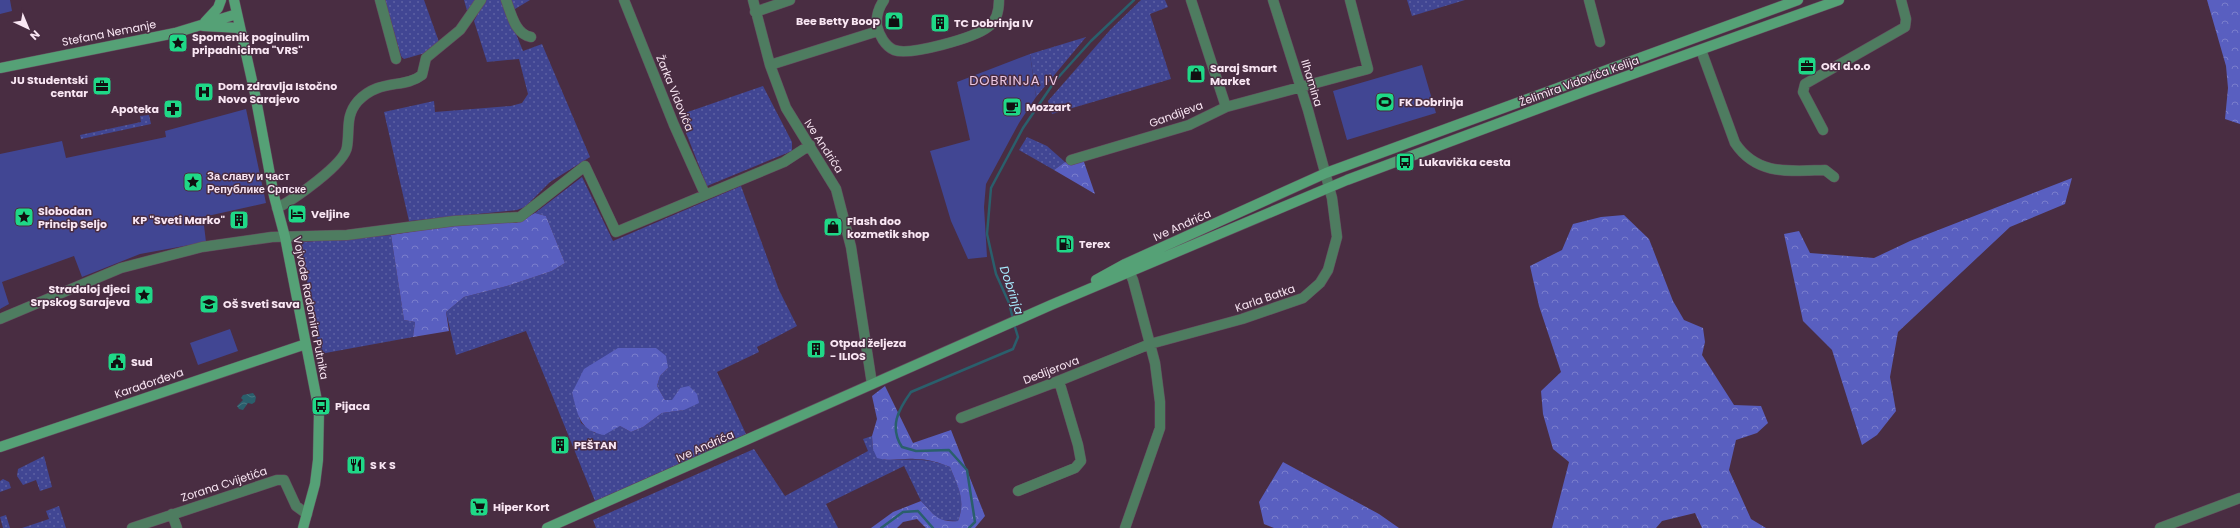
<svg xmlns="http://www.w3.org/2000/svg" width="2240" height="528" font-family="Poppins,sans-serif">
  <defs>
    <pattern id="grass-dots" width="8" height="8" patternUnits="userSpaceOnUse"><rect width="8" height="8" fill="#414693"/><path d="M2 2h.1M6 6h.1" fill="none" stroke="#5d61a3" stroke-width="1.8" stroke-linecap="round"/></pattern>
    <pattern id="forest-crowns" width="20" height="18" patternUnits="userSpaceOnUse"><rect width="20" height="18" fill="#595fc0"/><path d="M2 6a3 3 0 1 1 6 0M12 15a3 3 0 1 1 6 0" fill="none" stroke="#7a7ecc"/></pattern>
    <pattern id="water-waves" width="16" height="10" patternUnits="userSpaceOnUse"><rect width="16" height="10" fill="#2a5f6c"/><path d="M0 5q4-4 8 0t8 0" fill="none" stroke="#4a7681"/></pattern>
  </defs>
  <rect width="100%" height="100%" fill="#492d42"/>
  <!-- grass -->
  <path fill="url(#grass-dots)" fill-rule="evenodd" d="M385,0h39l15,42 -14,11 -21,6 -3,-3z
    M464,0h12l-8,14z
    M485,0h17l21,51 19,-7 48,113 -40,25 -25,25 -8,3 -108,11 -25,-109 50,-11 1,11 76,-6 11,-3 6,-9 -9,-35 -32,3 -13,-41z
    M510,0h20l-15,9z
    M1141,0h24l3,7 -18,7 21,65 -119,35 -4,-13 63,-72z
    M1407,0h58l-53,16z
    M1086,37l-50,60 -6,-43z
    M763,86l29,56v9l-85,35 -28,-71z
    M149,115l2,9 -70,15 -1,-4 61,-13 -1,-6z
    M1027,137l20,9 18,16 -11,8 -35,-20z
    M582,177l31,64 128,-55 38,104 18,36 -40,21 2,5 -42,20 29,62 -151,67 -69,-170 -70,24 -10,-43 18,-15 43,-11 45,-15 13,-8 -19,-47 -11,-3zM668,368l-8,8 -3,10 8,14 7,1 8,-13 4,22 -22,3 -19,14 -12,5 -11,-6 -25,7 -14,-10 -9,-30z
    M391,235l13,85 11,2 -2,15 -93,17 -19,-108 2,-4z
    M872,436l1,13 11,11c25,0 42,-3 66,7 8,20 16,32 8,54l-19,-1 -18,-19 -17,-35 -78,38 12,24h-242l-3,-8 161,-71 31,47 83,-45 -5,-12z
    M44,456l8,31 -12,4 -4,-11 -13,5 -6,-9 1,-7z
    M3,479l6,3 2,6 -11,4v-11z
    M59,506l7,22h-44l27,-9 -3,-8z
    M6,515l4,13h-7l-3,-11z"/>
  <!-- forest -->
  <path fill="url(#forest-crowns)" d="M2207,0h33v124l-15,-5 3,-31 -2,-22z
    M1083,159l12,35 -41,-24 11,-8 4,2z
    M2072,178l-7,26 -55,23 -112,105 -8,45 6,34 -19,24 -15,10 -30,-95 -29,-29 -19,-87 15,-3 11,22 64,5 36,-17z
    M535,213l11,3 19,47 -13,8 -45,15 -43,11 -18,15 3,19 -36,6 2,-15 -11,-2 -13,-85 75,-12h50z
    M1624,215l25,24 24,62 11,19 19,8 2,14 -3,13 32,50 27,1 7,17 -11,10 -21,7 -7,30 22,49 15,9h-64l-7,-15 -33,8 -6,7h-104l17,-66 -16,-13 -10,-35 -2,-23 20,-19 -22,-66 -9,-40 32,-16 11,-26 28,-7z
    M618,348h38l10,8 2,12 -8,8 -3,10 8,14h7l8,-12 9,-2 8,8 2,9 -15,7 -22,3 -19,14 -12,5 -11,-6 -16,9c-25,-5 -26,-20 -32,-42l12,-24z
    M885,386l28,57 38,-13 34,86 -10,12h-49l-9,-9 -14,3 -6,6h-26l22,-16 28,-11c13,13 16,22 37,20 8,-21 0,-34 -8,-54 -12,-5 -22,-8 -35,-8 -13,-1 -25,3 -38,-1l-4,-9 -1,-13 5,-17 -5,-23z
    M1283,462l96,52 20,14h-125l-10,-4 -5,-22z"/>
  <!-- green -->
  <path fill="#414693" d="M0,0h10l2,11 -12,3z
    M1030,54l6,43 -17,26 -33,61 -2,23 3,50 -19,2 -17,-38 -21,-70 40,-11 -13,-58z
    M1422,65l14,48 -89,27 -14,-49z
    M246,109l20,94 -63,14 3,25 -66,12 -58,23 -8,-21 -72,26 7,22 -9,5v-155l62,-13 4,17 100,-21 -1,-6z
    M230,329l8,22 -40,14 -8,-22z"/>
  <!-- water -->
  <path fill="url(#water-waves)" d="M253,393l3,4 -1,5 -3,2 -4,-1 -5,7 -4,-1 -2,-3 6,-6 -2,-2 2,-3z"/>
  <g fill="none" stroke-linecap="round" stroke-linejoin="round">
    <!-- stream -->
    <path stroke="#2a5f6c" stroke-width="2.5" d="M1013,319l-4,-16 -13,-29 -9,-40 4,-46 32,-60 32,-47 36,-40 43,-41
      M881,528l22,-16 15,-1 15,17
      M969,528l6,-6 -8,-52 -18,-20 -33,1 -14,-4c-13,-20 -4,-37 9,-55l102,-43 5,-12 -4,-13"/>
    <!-- street casing -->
    <g stroke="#654b5e" stroke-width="11">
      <path id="street" d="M380,0l16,59
        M506,0c5,13 9,34 25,37
        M624,0l50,125 31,69
        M753,0l17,65 16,43 50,81 15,58 21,137
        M884,0c-5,7 -8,17 -7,26 2,9 8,20 17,24 16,6 80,-12 94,-23 9,-6 11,-17 11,-27
        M1589,0l11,42
        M755,12l35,-12
        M1701,50l34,93c22,33 55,28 90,27l9,7
        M770,65l108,-34
        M1226,107l142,-38 -18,-69
        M1823,130l-20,-38 2,-8 100,-57 1,-8 -5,-19
        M1071,160l118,-35 37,-18 -35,-107
        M277,208c16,-8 68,-44 70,-61 3,-18 -2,-31 11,-46 22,-23 46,-12 64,-26l4,-17 34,-28 21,-30
        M0,319l121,-51 81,-21 70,-10 75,-2 107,-14 66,-4 65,-51 31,66 168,-70 26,-17
        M961,418l100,-38 89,-36 92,-25 61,-21 17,-15 8,-13 9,-33 -5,-39 -24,-88 -35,-110
        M1018,491l57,-23 6,-7 -3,-16 -19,-64
        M172,514l5,14
        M132,528l145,-48h7l12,26 11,8
        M1125,528l35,-100v-26l-5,-39 -22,-83 -7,-15
        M2160,528l80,-30"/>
    </g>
    <!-- secondary casing -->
    <g stroke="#654b5e" stroke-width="11">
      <path id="secondary" d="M234,0l21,94 19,102 11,41 34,174 -1,49 -3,24 -12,44
        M205,22l13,-14 3,-8
        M203,26l37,2
        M0,68l175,-35 62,-19
        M1096,280l29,-16 201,-91 472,-173
        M0,447l306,-103
        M547,528l504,-223 296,-125 241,-90 251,-90"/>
    </g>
    <!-- street -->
    <use href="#street" stroke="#4e7c60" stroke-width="10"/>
    <!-- secondary -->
    <use href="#secondary" stroke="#55a176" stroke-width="10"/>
  </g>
  <!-- icons -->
  <defs>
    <g id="shop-square" transform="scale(1)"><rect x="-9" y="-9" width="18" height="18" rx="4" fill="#1fd887" stroke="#492d42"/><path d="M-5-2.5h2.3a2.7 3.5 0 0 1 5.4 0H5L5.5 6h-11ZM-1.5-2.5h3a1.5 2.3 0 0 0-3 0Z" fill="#111"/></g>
    <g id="building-square" transform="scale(1)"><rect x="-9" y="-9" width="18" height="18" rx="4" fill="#1fd887" stroke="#492d42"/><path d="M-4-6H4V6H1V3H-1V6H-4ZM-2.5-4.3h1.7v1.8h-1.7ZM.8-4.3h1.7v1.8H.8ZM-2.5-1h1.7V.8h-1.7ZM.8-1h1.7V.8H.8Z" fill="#111"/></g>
    <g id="sight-square" transform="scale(1)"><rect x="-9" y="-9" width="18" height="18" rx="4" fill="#1fd887" stroke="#492d42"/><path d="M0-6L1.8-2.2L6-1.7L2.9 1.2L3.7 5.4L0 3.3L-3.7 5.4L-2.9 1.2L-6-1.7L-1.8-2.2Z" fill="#111"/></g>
    <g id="office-square" transform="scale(1)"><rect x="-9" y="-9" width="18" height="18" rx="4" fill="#1fd887" stroke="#492d42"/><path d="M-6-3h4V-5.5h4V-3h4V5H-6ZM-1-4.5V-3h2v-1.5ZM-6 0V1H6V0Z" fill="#111"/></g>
    <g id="hospital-square" transform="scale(1)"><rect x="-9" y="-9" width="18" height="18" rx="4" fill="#1fd887" stroke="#492d42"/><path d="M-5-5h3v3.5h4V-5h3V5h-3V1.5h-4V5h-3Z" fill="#111"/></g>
    <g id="stadium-square" transform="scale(1)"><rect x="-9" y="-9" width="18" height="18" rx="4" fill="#1fd887" stroke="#492d42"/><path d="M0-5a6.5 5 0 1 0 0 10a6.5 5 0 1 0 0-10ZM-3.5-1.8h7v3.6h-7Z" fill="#111"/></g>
    <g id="cafe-square" transform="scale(1)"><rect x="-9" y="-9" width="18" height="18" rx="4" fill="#1fd887" stroke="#492d42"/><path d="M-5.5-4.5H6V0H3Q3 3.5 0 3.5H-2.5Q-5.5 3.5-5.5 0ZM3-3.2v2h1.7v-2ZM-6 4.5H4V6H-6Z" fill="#111"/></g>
    <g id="pharmacy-square" transform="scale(1)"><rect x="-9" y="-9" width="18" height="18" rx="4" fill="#1fd887" stroke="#492d42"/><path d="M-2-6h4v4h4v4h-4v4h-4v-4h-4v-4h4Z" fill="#111"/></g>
    <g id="bus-square" transform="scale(1)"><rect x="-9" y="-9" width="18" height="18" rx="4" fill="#1fd887" stroke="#492d42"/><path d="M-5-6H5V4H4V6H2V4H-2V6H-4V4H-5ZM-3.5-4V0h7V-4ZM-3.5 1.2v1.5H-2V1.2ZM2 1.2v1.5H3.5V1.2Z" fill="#111"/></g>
    <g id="hotel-square" transform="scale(1)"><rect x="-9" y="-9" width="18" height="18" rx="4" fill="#1fd887" stroke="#492d42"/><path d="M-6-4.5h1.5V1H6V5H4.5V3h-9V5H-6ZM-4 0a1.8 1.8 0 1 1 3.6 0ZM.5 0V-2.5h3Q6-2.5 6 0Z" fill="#111"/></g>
    <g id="fuel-square" transform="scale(1)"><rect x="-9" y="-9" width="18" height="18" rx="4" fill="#1fd887" stroke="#492d42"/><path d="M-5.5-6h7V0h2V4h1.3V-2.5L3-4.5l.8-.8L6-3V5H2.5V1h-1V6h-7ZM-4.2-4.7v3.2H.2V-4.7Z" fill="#111"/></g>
    <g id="school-square" transform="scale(1)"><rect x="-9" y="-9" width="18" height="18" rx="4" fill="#1fd887" stroke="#492d42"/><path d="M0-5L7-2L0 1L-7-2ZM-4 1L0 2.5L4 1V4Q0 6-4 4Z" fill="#111"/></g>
    <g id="civic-square" transform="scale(1)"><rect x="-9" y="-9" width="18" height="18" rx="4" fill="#1fd887" stroke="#492d42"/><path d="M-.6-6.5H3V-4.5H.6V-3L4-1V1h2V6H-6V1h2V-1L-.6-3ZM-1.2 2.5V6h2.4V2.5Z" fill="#111"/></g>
    <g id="restaurant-square" transform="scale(1)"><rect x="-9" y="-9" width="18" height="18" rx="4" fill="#1fd887" stroke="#492d42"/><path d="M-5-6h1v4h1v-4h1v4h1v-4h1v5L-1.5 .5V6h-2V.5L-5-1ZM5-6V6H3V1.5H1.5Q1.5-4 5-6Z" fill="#111"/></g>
    <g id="supermarket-square" transform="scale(1)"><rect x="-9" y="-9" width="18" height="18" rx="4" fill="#1fd887" stroke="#492d42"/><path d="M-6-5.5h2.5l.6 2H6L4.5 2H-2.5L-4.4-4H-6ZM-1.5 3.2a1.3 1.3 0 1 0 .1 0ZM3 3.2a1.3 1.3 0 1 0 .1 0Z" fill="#111"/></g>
  </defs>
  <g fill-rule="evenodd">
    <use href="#shop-square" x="894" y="21"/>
    <use href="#building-square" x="940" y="23"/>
    <use href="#sight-square" x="178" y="43"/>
    <use href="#office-square" x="1807" y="66"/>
    <use href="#shop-square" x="1196" y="74"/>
    <use href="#office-square" x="102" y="86"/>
    <use href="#hospital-square" x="204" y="92"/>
    <use href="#stadium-square" x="1385" y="102"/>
    <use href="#cafe-square" x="1012" y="107"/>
    <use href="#pharmacy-square" x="173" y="109"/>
    <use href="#bus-square" x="1405" y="162"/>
    <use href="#sight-square" x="193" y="182"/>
    <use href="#hotel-square" x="297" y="214"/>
    <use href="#sight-square" x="24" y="217"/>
    <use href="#building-square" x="239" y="220"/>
    <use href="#shop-square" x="833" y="227"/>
    <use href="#fuel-square" x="1065" y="244"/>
    <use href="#sight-square" x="144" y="295"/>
    <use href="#school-square" x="209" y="304"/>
    <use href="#building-square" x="816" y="349"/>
    <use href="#civic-square" x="117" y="362"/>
    <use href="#bus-square" x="321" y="406"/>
    <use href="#building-square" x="560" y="445"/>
    <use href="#restaurant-square" x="356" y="465"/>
    <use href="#supermarket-square" x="479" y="507"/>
  </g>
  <g text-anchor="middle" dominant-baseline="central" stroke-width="3" stroke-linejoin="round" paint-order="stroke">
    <!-- poi labels -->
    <g font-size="11" font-weight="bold" fill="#f9e6f3" stroke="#492d42" text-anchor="start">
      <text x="880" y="21" text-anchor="end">Bee Betty Boop</text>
      <text x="954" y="23">TC Dobrinja IV</text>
      <text x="192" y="37">Spomenik poginulim<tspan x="192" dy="13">pripadnicima "VRS"</tspan></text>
      <text x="1821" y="66">OKI d.o.o</text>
      <text x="1210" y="68">Saraj Smart<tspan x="1210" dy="13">Market</tspan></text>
      <text x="88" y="80" text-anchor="end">JU Studentski<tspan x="88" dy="13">centar</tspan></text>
      <text x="218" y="86">Dom zdravlja Istočno<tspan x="218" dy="13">Novo Sarajevo</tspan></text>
      <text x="1399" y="102">FK Dobrinja</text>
      <text x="1026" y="107">Mozzart</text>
      <text x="159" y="109" text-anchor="end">Apoteka</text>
      <text x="1419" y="162">Lukavička cesta</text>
      <text x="207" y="176">За славу и част<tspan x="207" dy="13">Републике Српске</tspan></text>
      <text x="38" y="211">Slobodan<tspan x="38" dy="13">Princip Seljo</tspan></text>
      <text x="311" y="214">Veljine</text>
      <text x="225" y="220" text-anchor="end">KP "Sveti Marko"</text>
      <text x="847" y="221">Flash doo<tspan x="847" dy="13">kozmetik shop</tspan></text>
      <text x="1079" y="244">Terex</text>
      <text x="130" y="289" text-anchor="end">Stradaloj djeci<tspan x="130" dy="13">Srpskog Sarajeva</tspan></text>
      <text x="223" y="304">OŠ Sveti Sava</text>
      <text x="830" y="343">Otpad željeza<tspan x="830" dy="13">- ILIOS</tspan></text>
      <text x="131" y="362">Sud</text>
      <text x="335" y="406">Pijaca</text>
      <text x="574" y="445">PEŠTAN</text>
      <text x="370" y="465">S K S</text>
      <text x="493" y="507">Hiper Kort</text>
    </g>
    <!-- street labels -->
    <g font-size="11" fill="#f9e6f3" stroke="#492d42">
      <text transform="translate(109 33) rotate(-11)">Stefana Nemanje</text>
      <text transform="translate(1579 81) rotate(-20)">Želimira Vidovića Kelija</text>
      <text transform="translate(1312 83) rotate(73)">Ilhamina</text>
      <text transform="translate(675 93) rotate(68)">Žarka Vidovića</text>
      <text transform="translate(1176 114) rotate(-20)">Gandijeva</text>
      <text transform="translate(824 146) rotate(57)">Ive Andrića</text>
      <text transform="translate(1182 225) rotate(-24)">Ive Andrića</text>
      <text transform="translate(1265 298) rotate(-19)">Karla Batka</text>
      <text transform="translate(311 308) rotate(79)">Vojvode Radomira Putnika</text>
      <text transform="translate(1051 370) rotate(-21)">Dedijerova</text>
      <text transform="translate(149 383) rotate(-19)">Karađorđeva</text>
      <text transform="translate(705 446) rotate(-24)">Ive Andrića</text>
      <text transform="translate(224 484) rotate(-18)">Zorana Cvijetića</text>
    </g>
    <!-- water labels -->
    <g font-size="12" font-style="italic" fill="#a7eafd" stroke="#492d42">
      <text transform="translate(1012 290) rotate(71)">Dobrinja</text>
    </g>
    <!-- quarter labels -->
    <g font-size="13" letter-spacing="1" fill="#ecc7e1" stroke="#492d42">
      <text x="1014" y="80">DOBRINJA IV</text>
    </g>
  </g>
  <!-- north arrow -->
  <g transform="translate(28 28) rotate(136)" stroke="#492d42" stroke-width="3" paint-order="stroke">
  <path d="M0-3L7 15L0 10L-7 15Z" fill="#f9e6f3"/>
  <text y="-6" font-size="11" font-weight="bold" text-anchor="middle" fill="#f9e6f3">N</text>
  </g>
</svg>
